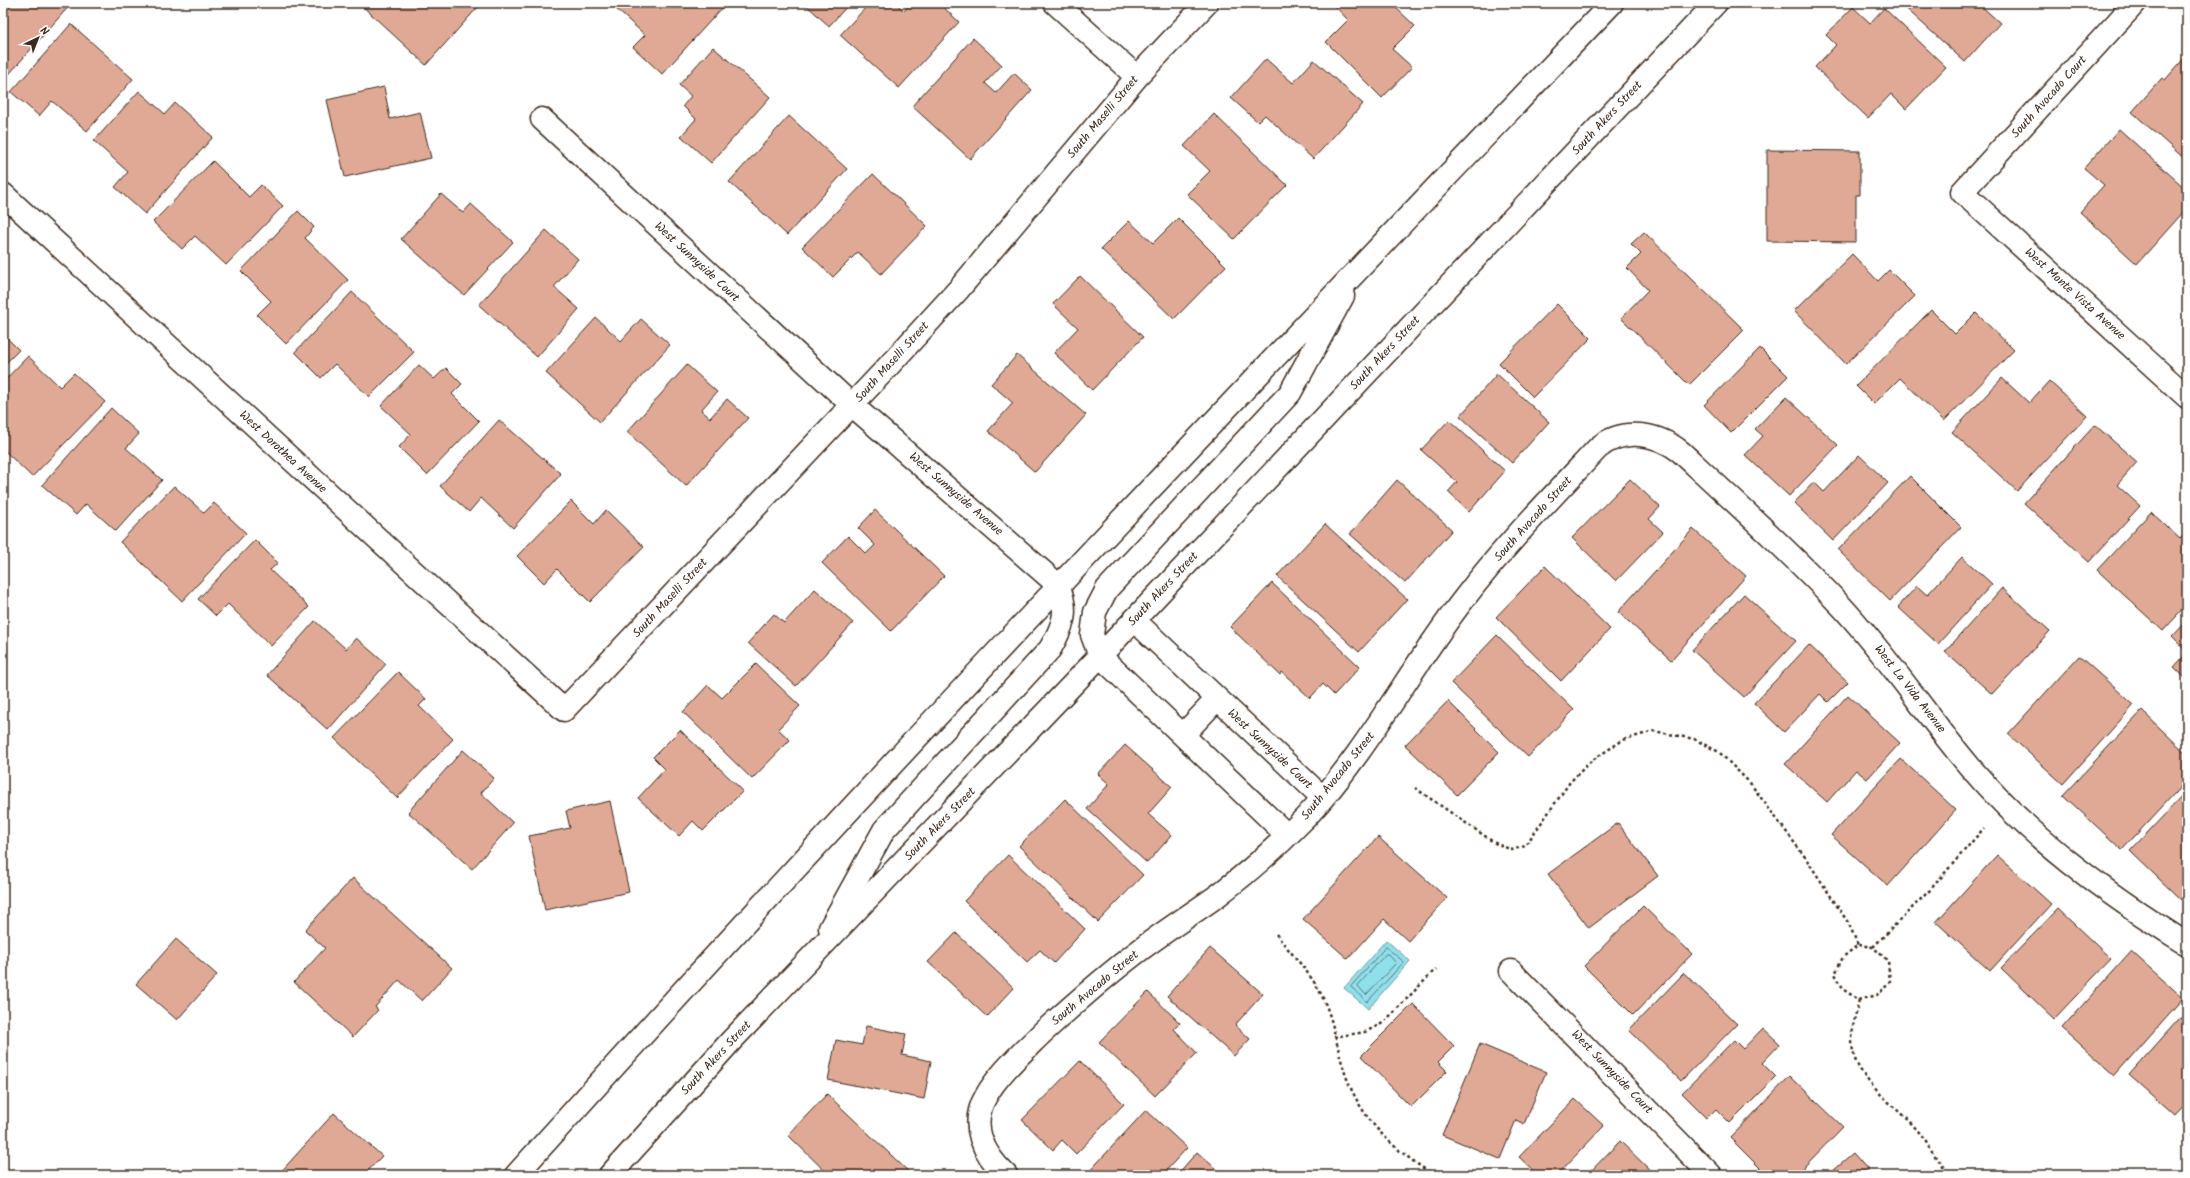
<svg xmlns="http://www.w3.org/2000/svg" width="2190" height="1178" font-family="Kalam,sans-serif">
  <rect width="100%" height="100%" fill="#fff"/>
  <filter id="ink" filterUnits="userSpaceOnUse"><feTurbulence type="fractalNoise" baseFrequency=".025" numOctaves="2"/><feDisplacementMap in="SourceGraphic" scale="8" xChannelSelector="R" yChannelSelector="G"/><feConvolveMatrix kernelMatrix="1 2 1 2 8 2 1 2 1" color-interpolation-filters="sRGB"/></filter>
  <g filter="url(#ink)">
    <!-- water -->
    <path fill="#90e0ec" stroke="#6e979a" d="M1386,940l24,21 -42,48 -24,-21z"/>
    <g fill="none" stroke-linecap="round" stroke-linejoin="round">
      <!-- shore -->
      <path stroke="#5d7370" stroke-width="1" d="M1386,947l18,15 -37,40 -16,-15z
        M1386,954h2l8,9 -30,32 -8,-9z"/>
    </g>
    <!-- building -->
    <path fill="#dfa996" stroke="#3b2a1e" d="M3,3h65l2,2 -67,76z
      M359,3h115l4,4 -52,58z
      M620,3h98l5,4 -61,67 -29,-27 12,-12 -30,-27z
      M788,3h11l-5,5z
      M804,3h46l-21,23z
      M870,3h26l8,8 7,-8h28l20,19 -60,66 -59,-53z
      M1332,3h59l24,23 -23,23 20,18 -30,31 -56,-56 22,-22z
      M1900,3h78l22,20 -35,39z
      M1853,7l17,16 14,-15 62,59 -40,42 -15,-15 -23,24 -53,-51 21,-22 -10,-10z
      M71,24l62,55 -46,52 -35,-30 -13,15 -28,-24z
      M973,38l29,27 -17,18 11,10 18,-20 18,17 -62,69 -58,-53z
      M713,47l57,50 -59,66 -30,-27 15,-17 -13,-13 8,-10 -12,-11z
      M2187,55v106l-55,-49 30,-34 3,2z
      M1266,59l27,24 21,-23 49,44 -50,55 -48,-44 -7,7 -27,-24z
      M384,87l6,32 30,-7 11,46 -86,19 -18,-77z
      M139,91l26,23 10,-11 38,34 -68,77 -30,-27 13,-15 -34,-31z
      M1214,114l73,71 -53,54 -47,-45 23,-23 -26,-25z
      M789,116l58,53 -60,66 -58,-53z
      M2119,129l68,61v18l-50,56 -57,-52 24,-27 -20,-17z
      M1767,150l93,1v44h-4v47l-89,-1z
      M213,161l36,36 12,-12 22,21 -57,59 -31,-29 -13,13 -29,-27z
      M873,174l54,52 -46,48 -23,-22 -25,25 -31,-30z
      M441,194l22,19 8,-9 42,38 -49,53 -63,-56z
      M298,211l16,16 -9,11 43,42 -62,64 -29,-29 14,-14 -30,-30z
      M1178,218l48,48 -52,53 -73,-70 28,-28 24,22z
      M546,230l32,29 -24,28 25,22 -42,48 -58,-52z
      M1644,232l100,98 -55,55 -68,-67 27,-28 -21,-22 14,-14 -10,-10z
      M1852,254l26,27 11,-11 26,26 -69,68 -52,-53z
      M1080,276l63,61 -51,53 -38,-37 24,-25 -25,-24z
      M352,292l62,60 -45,45 -34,-33 -14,14 -26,-26z
      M1557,304l34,34 -58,59 -34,-34z
      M1931,310l24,24 21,-21 38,37 -70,71 -44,-43 -26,26 -18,-18z
      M596,318l25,23 20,-22 29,26 -70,77 -54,-49z
      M3,334l16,16 -16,16z
      M1760,348l28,28 -57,57 -27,-28z
      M1017,355l69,60 -51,57 -47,-41 25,-28 -22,-19z
      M28,356l32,31 14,-14 31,29 -73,75 -29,-28v-15l2,-3 -2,-2v-47z
      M419,365l15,14 12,-11 16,16 -10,10 27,27 -52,54 -28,-28 12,-13 -30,-28z
      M687,365l30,27 -16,18 9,8 17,-19 21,19 -62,68 -59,-54z
      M1497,374l52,48 -37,41 -52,-47z
      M2002,378l27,25 20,-22 38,35 -70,75 -65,-59z
      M1786,397l52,48 -49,51 -44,-41 18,-19 -8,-7z
      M111,408l28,26 -13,14 36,32 -46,51 -30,-27 -10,11 -34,-30z
      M499,420l62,54 -48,54 -32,-30 -12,14 -29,-26z
      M1449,420l56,51 -36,41 -21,-20 9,-10 -36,-32z
      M2095,425l42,37 -20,23 23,21 -51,56 -65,-59z
      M1859,455l29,28 -55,58 -39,-38 20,-21 10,10z
      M1910,476l51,51 -71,74 -52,-51z
      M1630,479l30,28 -11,12 14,13 -47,49 -44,-43z
      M1397,480l55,50 -47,53 -55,-49z
      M174,486l30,27 10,-10 32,30 -64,68 -62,-59z
      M571,501l23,23 12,-14 38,37 -54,55 -33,-33 -13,14 -27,-27z
      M875,510l69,66 -53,55 -69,-68 26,-27 18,18 9,-9 -17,-17z
      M2151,512l29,27 7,-8v74l-24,26 -66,-61z
      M1325,524l82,75 -48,53 -82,-76z
      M1693,529l53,47 -75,84 -53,-48z
      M255,540l23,23 -8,7 39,37 -38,39 -43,-42 -12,12 -18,-17z
      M1962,557l30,27 -54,60 -40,-37 19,-21 10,9z
      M1545,566l65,63 -49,52 -65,-64z
      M1272,583l88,84 -26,28 -11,-11 -13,14 -28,-26 -2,3 -50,-48z
      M2002,588l48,43 -58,63 -47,-42z
      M815,589l38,34 -57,63 -48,-43 26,-29 10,9z
      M1744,594l52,47 -52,56 -52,-47z
      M315,621l31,28 10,-11 30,26 -58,66 -61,-55z
      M2187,621v31l-15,-15z
      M1497,635l77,75 -46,47 -77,-74z
      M1809,645l39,37 -20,20 -8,-8 -36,38 -30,-29z
      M2185,655l2,2v23l-13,-13z
      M2079,656l55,49 -71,79 -55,-50z
      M756,664l44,42 -22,23 12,11 -38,39 -69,-67 25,-27 14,13z
      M398,672l28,27 -7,7 34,33 -56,59 -63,-60z
      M1848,695l52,48 -33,36 -11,-9 -29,32 -42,-38z
      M1448,701l51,51 -42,43 -52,-50z
      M2142,711l45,43v26l-65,70 -59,-55z
      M680,730l63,61 -40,40 -10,-10 -14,15 -41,-38 27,-29 -12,-12z
      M1125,745l47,42 -24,27 24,21 -25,28 -60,-54 22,-25 -11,-10z
      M463,750l31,28 -13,15 32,30 -41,46 -64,-57z
      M1901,759l55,51 -68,76 -57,-51z
      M2187,791v103l-6,6 -51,-49z
      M1065,799l78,76 -45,47 -79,-76z
      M610,801l19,91 -84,18 -16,-74 41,-8 -4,-17z
      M1618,823l40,53 -69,52 -41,-54z
      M1378,837l69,61 -39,43 -24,-22 -36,40 -45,-40z
      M1008,855l77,74 -31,34 -14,-13 -13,12 -63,-61z
      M1997,855l54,49 -61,67 -54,-49z
      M353,878l99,90 -30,33 -23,-21 -24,27 3,3 -25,27 -59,-55 31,-34 -20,-18z
      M1643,906l49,48 -59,61 -49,-49z
      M2058,909l53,50 -57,60 -53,-51z
      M956,933l58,55 -27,29 -59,-55z
      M176,939l41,36 -40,45 -41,-36z
      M1210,948l53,46 -28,31 15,14 -16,17 -67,-60z
      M2131,951l52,47 -68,77 -53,-47z
      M1684,973l53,51 -56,57 -52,-51z
      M1148,992l32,31 -6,6 23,24 -42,43 -56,-54z
      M1413,1004l41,42 -16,16 9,9 -36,36 -50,-51z
      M2187,1010v91l-13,14 -45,-40z
      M866,1026l40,8 -4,21 29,6 -7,38 -96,-19 8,-40 26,5z
      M1763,1028l17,16 -18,19 14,14 -46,46 -14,-14 -9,9 -25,-25 52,-53 9,9z
      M1480,1044l66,28 -22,52 -8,-4 -16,39 -58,-24z
      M1080,1061l44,43 -48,50 -14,-14 -9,10 -31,-30z
      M1790,1076l53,51 -47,48h-29l-37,-37z
      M827,1094l85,81h-83l-41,-40z
      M1575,1099l29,27 -47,49h-19l-19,-18z
      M1146,1110l41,38 -25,27h-76z
      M334,1113l48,43 -18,19h-86z
      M1620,1141l35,34h-68z
      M1197,1152l26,23h-46z
      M1853,1153l15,17 -4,3 2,2h-39z"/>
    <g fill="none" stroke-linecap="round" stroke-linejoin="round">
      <!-- street casing -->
      <g stroke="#3b2a1e" stroke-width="25">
        <path id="street" d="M1055,3l82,74
          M2135,3l-173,189 225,205
          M542,119l310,286 206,180
          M3,194l561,516 319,-338 76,-83 178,-212 70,-74
          M1134,620l189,178
          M1100,656l187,179
          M1183,735l33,-35
          M1511,971l200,204
          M1006,1175c-23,-21 -37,-50 -20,-79 12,-22 38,-45 56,-63 33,-30 67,-60 102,-86 24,-18 49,-34 73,-51 32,-24 62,-51 89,-79 62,-66 102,-146 157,-217 41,-54 89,-103 135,-152 25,-21 59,-15 83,4 55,51 111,102 162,156 46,50 83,107 127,159 62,73 137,127 217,177"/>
      </g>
      <!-- secondary casing -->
      <g stroke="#3b2a1e" stroke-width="25">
        <path id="secondary" d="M1100,656l-8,-21 3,-23 12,-23 183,-196 53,-97
          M830,928l54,-98 166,-181c14,-24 19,-38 8,-64
          M516,1175c358,-398 727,-785 1096,-1172
          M610,1175l121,-134 369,-385 616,-653"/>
      </g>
      <!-- path -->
      <path stroke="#3b2a1e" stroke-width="2.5" stroke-dasharray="3 3" stroke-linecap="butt" d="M1415,788l80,55 17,7 13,-4 45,-64 21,-21 32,-21 31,-9 40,8 25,13 31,31 55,74 44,67 9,21 -15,12 -8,17 9,16 15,10 18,-5 13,-14 -2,-20 -15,-14 -15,-2
        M1276,934c16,21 39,43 49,69 9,21 12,45 19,67 15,48 48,79 90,105
        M1873,947l57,-57 54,-62
        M1859,1000c-4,17 -9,33 -6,51 4,30 47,58 65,80 11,13 21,28 28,44
        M1334,1037l31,-5 18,-9 53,-54"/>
      <!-- street -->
      <use href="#street" stroke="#fff" stroke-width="22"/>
      <!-- secondary -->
      <use href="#secondary" stroke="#fff" stroke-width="22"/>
    </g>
  </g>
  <g text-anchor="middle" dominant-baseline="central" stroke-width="4" stroke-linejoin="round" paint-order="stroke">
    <!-- street labels -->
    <g font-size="12" fill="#3b2a1e" stroke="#fff">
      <text transform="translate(2049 97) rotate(-48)">South Avocado Court</text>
      <text transform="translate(1103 117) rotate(-50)">South Maselli Street</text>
      <text transform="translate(1607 118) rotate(-47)">South Akers Street</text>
      <text transform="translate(697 262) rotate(43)">West Sunnyside Court</text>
      <text transform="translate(2075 294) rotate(42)">West Monte Vista Avenue</text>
      <text transform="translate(1385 353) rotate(-47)">South Akers Street</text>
      <text transform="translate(892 362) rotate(-48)">South Maselli Street</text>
      <text transform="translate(283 452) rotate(43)">West Dorothea Avenue</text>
      <text transform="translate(956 494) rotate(41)">West Sunnyside Avenue</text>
      <text transform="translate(1533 519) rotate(-48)">South Avocado Street</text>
      <text transform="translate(1163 589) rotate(-47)">South Akers Street</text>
      <text transform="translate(670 598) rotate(-47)">South Maselli Street</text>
      <text transform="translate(1910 689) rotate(52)">West La Vida Avenue</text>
      <text transform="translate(1270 749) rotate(43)">West Sunnyside Court</text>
      <text transform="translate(1338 776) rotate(-51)">South Avocado Street</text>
      <text transform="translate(940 824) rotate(-46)">South Akers Street</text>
      <text transform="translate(1095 988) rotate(-40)">South Avocado Street</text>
      <text transform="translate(716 1058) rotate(-47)">South Akers Street</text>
      <text transform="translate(1612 1072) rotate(46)">West Sunnyside Court</text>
    </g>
  </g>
  <!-- margin -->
  <rect width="2190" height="1178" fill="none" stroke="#fff" stroke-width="16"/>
  <rect x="8" y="8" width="2174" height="1162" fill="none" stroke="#3b2a1e" stroke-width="1.5" filter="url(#ink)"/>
  <!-- north arrow -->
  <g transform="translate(38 38) rotate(43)" stroke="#ffffff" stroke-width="3" paint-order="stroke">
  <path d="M0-3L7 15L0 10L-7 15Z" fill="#3b2a1e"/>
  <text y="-6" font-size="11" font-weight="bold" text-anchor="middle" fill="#3b2a1e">N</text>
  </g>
</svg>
